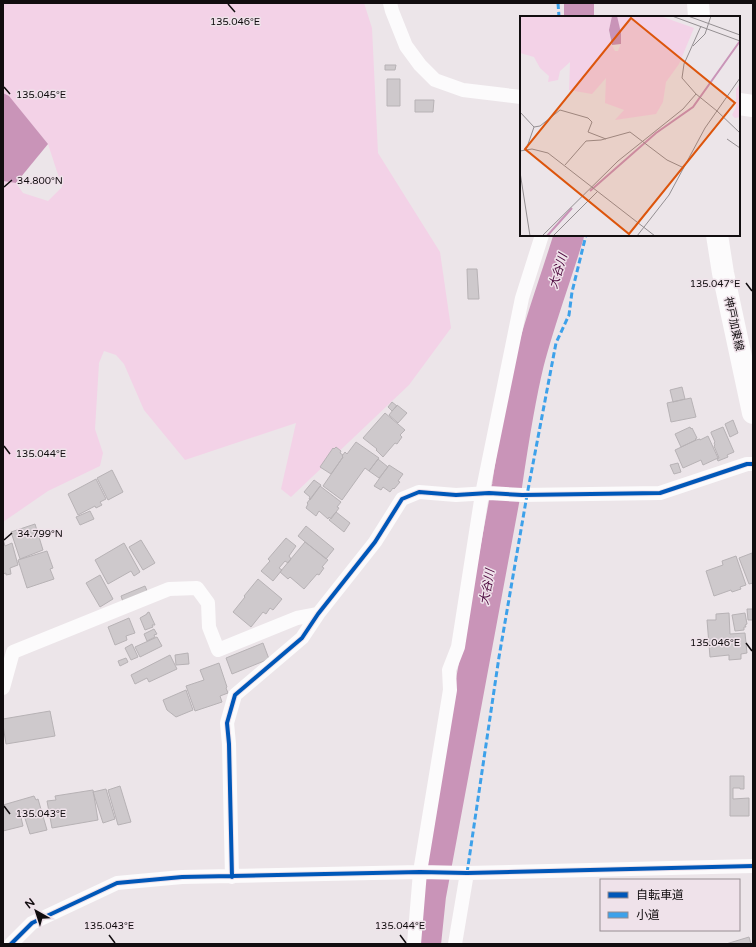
<svg xmlns="http://www.w3.org/2000/svg" width="756" height="947" font-family="'Varela Round','Noto Sans JP',sans-serif">
  <rect width="100%" height="100%" fill="#ece5e9"/>
  <!-- green -->
  <path fill="#f3d2e7" d="M3,3h361l8,25 6,125 62,99 11,76 -42,57 -118,112 -10,-8 15,-66 -111,37 -41,-50 -20,-46 -8,-9 -12,-4 -5,12 -4,66 8,24 -3,13 -52,25 -45,31v-341l13,2 7,10 25,8 14,-14 -14,-43 -39,-47 -6,-4z"/>
  <!-- water -->
  <path fill="#c994b8" d="M3,93l6,3 39,48 -32,39 -13,-2z"/>
  <g fill="none" stroke-linecap="round" stroke-linejoin="round">
    <!-- river -->
    <path stroke="#c994b8" stroke-width="30" d="M579,17v-14
      M426,944l5,-48 76,-410c6,-41 12,-82 22,-123 11,-43 27,-85 40,-128"/>
  </g>
  <!-- building -->
  <path fill="#cec9cc" stroke="#b7b2b5" d="M385,65h11l-1,5h-10z
    M387,79h13v27h-13z
    M415,100h19l-1,12h-18z
    M467,269h10l2,30h-11z
    M682,387l3,12 -12,3 -3,-12z
    M691,398l5,19 -25,5 -4,-19z
    M392,402l5,4 -5,5 -4,-4z
    M397,405l10,8 -9,10 -9,-8z
    M385,413l20,17 -5,5 2,2 -5,7 -2,-1 -12,14 -7,-7 1,-1 -14,-11z
    M733,420l5,13 -8,4 -5,-13z
    M690,427l1,2 1,-1 5,10 -2,1 1,1 -15,7 -6,-13z
    M723,427l11,25 -7,3 1,2 -10,4 -1,-2 2,-1 -5,-12 1,-1 -1,-2 1,-1 -4,-9v-1z
    M708,436l10,22 -15,7 -2,-5 -18,8 -8,-18 21,-10 4,-1v1z
    M356,442l23,16 -10,13 -4,-3 -23,32 -19,-14 20,-29 -1,-1 3,-4 2,2z
    M336,447l5,4 -1,2 3,2 -1,1 1,1 -12,17 -11,-7 13,-19 1,1z
    M378,459l10,8 -9,11 -10,-7z
    M678,463l3,9 -7,2 -4,-9z
    M389,465l14,9 -5,7 2,1 -6,7 -1,-1 -3,4 -7,-5 -2,3 -7,-4z
    M112,470l11,22 -15,8 -11,-22z
    M96,479l10,20 -6,3 2,3 -6,3 -1,-2 -17,9 -10,-21z
    M314,480l7,5 -11,15 -1,-1 1,-2 -6,-5z
    M320,486l21,16 -4,5 2,1 -8,11 -2,-2 -1,2 -9,-8 -3,5 -10,-8 2,-4 -1,-1z
    M90,511l4,8 -14,6 -4,-8z
    M336,512l14,11 -6,9 -15,-12z
    M35,524l8,26 -23,9 -9,-27z
    M306,526l28,23 -8,10 -28,-23z
    M286,538l10,8 -7,10 2,3 -3,4 -3,-2 -6,7 3,2 -9,11 -12,-10 9,-10 -2,-2z
    M3,539l2,7 7,-3 6,22 -8,3 1,6 -5,1v-2l-3,1z
    M141,540l14,23 -12,7 -14,-23z
    M305,542l23,18 -6,7 2,1 -5,7 -2,-1 -13,15 -14,-12 -2,2 -8,-7z
    M124,543l16,29 -6,4 -3,-5 -23,13 -13,-24z
    M47,551l6,17 -3,1 4,10 -27,9 -9,-28z
    M752,553l1,30 -4,1 -10,-26z
    M736,556l10,29 -6,2 1,2 -9,3 -1,-2 -17,6 -8,-25 17,-6 -1,-4z
    M100,575l13,24 -13,8 -14,-24z
    M258,579l24,20 -9,11 -3,-2 -4,6 -3,-2 -12,15 -18,-15 12,-15 -1,-1z
    M145,586l3,7 -25,9 -2,-6z
    M747,609h6v12v-1h-5z
    M149,612l6,13h-3l1,2 -8,3 -5,-12 7,-4v-1z
    M729,613l1,21 15,-1 2,20 -6,1v5l-12,1v-5l-19,2 -3,-37h9v-6z
    M745,613l2,11 -2,1 1,2h-2v3l-9,1 -3,-16z
    M129,618l6,15 -9,3 1,4 -12,5 -7,-18z
    M154,629l3,5 -3,1 1,2 -8,4 -3,-7z
    M157,637l5,9 -22,11 -5,-10z
    M263,643l6,16 -37,15 -6,-16z
    M132,644l6,13 -7,3 -6,-12z
    M188,653l1,11 -13,1 -1,-10z
    M170,655l7,14 -28,13 -2,-4 -12,6 -4,-9z
    M126,658l2,4 -8,4 -2,-5z
    M219,663l8,24 -1,1 2,5 -8,3 2,6 -27,9 -9,-25 18,-6 -4,-10z
    M186,690l7,20 -17,7 -9,-7 -4,-10z
    M50,711l5,25 -49,8 -3,-19v-6z
    M730,776h14v13h-4v-1h-7v11l16,-1v18h-19z
    M120,786l11,36 -13,3 -10,-35z
    M106,789l9,30 -12,4 -10,-31z
    M93,790l5,30 -46,8 -5,-27 9,-1 -1,-4z
    M34,796l2,4 2,-1 9,31 -17,4 -7,-22 -3,1 3,13 -20,5v-26z
    M749,937l2,7h-25z"/>
  <g fill="none" stroke-linecap="round" stroke-linejoin="round">
    <!-- minor -->
    <path stroke="#fcfbfc" stroke-width="14" d="M390,3l2,8 14,35 14,19 15,15 28,10 58,7
      M3,688l10,-36 156,-63 28,-1 11,15 1,24 9,23 79,-32 21,-4
      M232,877l-3,-133 -2,-21 8,-28 67,-57 16,-24 57,-72 27,-43 17,-7 37,3 33,-2 33,2 138,-2 87,-29h6
      M11,944l21,-21 85,-40 65,-6 238,-5 47,1 286,-7
      M414,944l6,-72 30,-182 -1,-20 9,-23 24,-153 40,-196 20,-63
      M455,944l12,-71"/>
    <!-- primary -->
    <path stroke="#fcfbfc" stroke-width="22" d="M698,3l1,14
      M717,235l6,38 30,140"/>
    <!-- motorway -->
    <path stroke="#fcfbfc" stroke-width="22" d="M739,104l14,2"/>
    <!-- quiet -->
    <path stroke="#3da1ea" stroke-width="3" stroke-dasharray="6 3" stroke-linecap="butt" d="M558,3l1,14
      M467,873l32,-216 28,-162 29,-152 13,-28 3,-23 14,-57"/>
    <!-- cycleway casing -->
    <g stroke="#efe2ea" stroke-width="6">
      <path id="cycleway" d="M232,877l-3,-133 -2,-21 8,-28 67,-57 16,-24 57,-72 27,-43 17,-7 37,3 33,-2 33,2 138,-2 87,-29h6
        M11,944l21,-21 85,-40 65,-6 238,-5 47,1 286,-7"/>
    </g>
    <!-- cycleway -->
    <use href="#cycleway" stroke="#0057b8" stroke-width="4"/>
  </g>
  <!-- ticks -->
  <path fill="none" stroke="#110d0f" stroke-width="1.5" d="M228,4l7,8M4,87l6,7M4,187l8,-7M746,283l6,8M4,446l6,8M4,540l8,-7M746,643l6,8M4,806l6,8M109,935l6,8M400,935l6,8"/>
  <g text-anchor="middle" dominant-baseline="central" stroke-width="3" stroke-linejoin="round" paint-order="stroke">
    <!-- street labels -->
    <g font-size="11" fill="#110d0f" stroke="#efe2ea">
      <text transform="translate(734 324) rotate(78)">神戸加東線</text>
    </g>
    <!-- water labels -->
    <g font-size="12" font-style="italic" fill="#4b063c" stroke="#efe2ea">
      <text transform="translate(558 271) rotate(-73)">大谷川</text>
      <text transform="translate(487 587) rotate(-80)">大谷川</text>
    </g>
  </g>
  <!-- overview -->
  <g transform="translate(520 16)">
    <rect width="220" height="220" fill="#ece5e9"/>
    <path d="M0,0h92l-3,14 2,14 4,7h3l3,-8 -4,-27h43l34,12 -15,36 -13,18 -3,20 -7,12 -41,6 9,-10 -19,-7 1,-25 -14,16 -23,-4 1,-28 -10,9 -2,9 -10,2 1,-6 -9,-8 -6,-11 -14,-4zM220,68v33l-5,1 -3,-3 4,-8v-18z" fill="#f3d2e7"/>
    <path d="M92,0h5l4,17v11l-9,1 -3,-15z" fill="#c994b8"/>
    <path fill="none" stroke="#c994b8" stroke-width="2" d="M70,175l66,-58 37,-26 47,-66M27,220l25,-28"/>
    <path fill="none" stroke="#948f92" stroke-width="1" d="M152,0l68,25M168,0l52,19M181,10l-17,38 -2,14 14,16 21,17M173,30l12,-12 6,-18M197,95l23,22M0,96l14,15M14,111l6,-1 20,-16 28,8 4,4 -4,10 18,7M207,123l13,9M6,134l8,-23M0,135l12,-2 16,4 107,83M45,149l21,-24 15,-1 29,-8 37,28 17,8M0,156l10,64M22,220l76,-75 65,-52 13,-15M33,220l45,-45M117,220l32,-41 36,-67 35,-50"/>
    <path fill="#dd550c" fill-opacity="0.15" stroke="#dd550c" stroke-width="2" d="M111,2l104,85 -106,131 -104,-85z"/>
    <rect width="220" height="220" fill="none" stroke="#110d0f" stroke-width="2"/>
  </g>
  <g font-size="10" text-anchor="middle" fill="#110d0f" stroke="#efe2ea" stroke-width="3" stroke-linejoin="round" paint-order="stroke">
    <text x="235" y="25">135.046°E</text>
    <text x="41" y="98">135.045°E</text>
    <text x="40" y="184">34.800°N</text>
    <text x="715" y="287">135.047°E</text>
    <text x="41" y="457">135.044°E</text>
    <text x="40" y="537">34.799°N</text>
    <text x="715" y="646">135.046°E</text>
    <text x="41" y="817">135.043°E</text>
    <text x="109" y="929">135.043°E</text>
    <text x="400" y="929">135.044°E</text>
  </g>
  <!-- border -->
  <rect width="756" height="947" fill="none" stroke="#110d0f" stroke-width="8"/>
  <!-- legend -->
  <rect x="600" y="879" width="140" height="52" fill="#efe2ea" stroke="#968d92"/>
  <rect x="608" y="892" width="20" height="6" fill="#0057b8" stroke="#968d92"/>
  <text x="636" y="899" font-size="12" fill="#110d0f">自転車道</text>
  <rect x="608" y="912" width="20" height="6" fill="#3da1ea" stroke="#968d92"/>
  <text x="636" y="919" font-size="12" fill="#110d0f">小道</text>
  <!-- north arrow -->
  <g transform="translate(36 911) rotate(321)" stroke="#efe2ea" stroke-width="3" paint-order="stroke">
  <path d="M0-3L7 15L0 10L-7 15Z" fill="#110d0f"/>
  <text y="-6" font-size="11" font-weight="bold" text-anchor="middle" fill="#110d0f">N</text>
  </g>
</svg>
